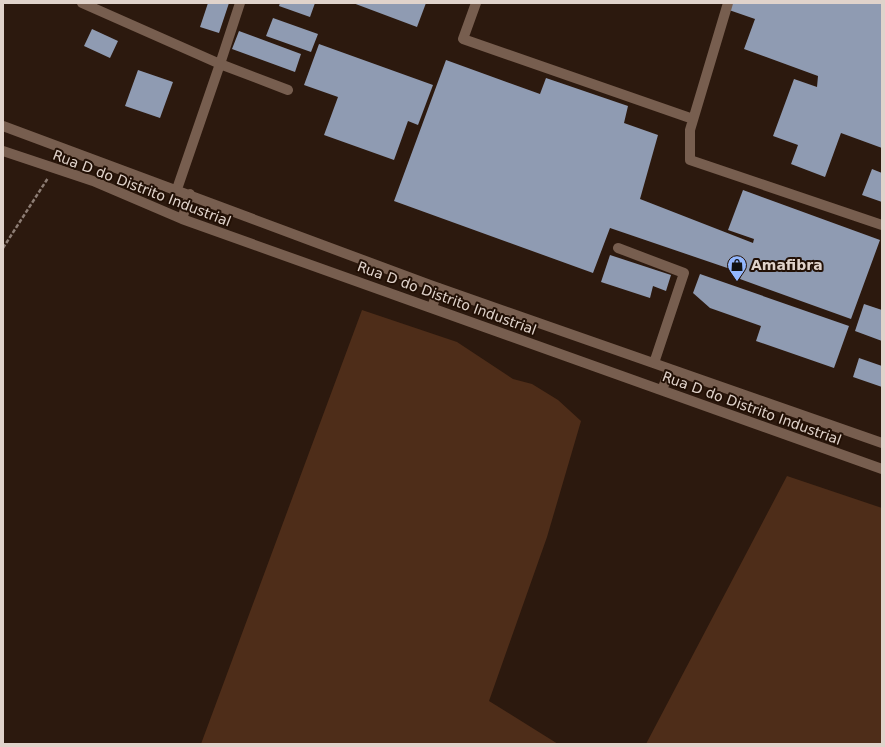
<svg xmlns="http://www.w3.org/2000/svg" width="885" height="747" font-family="'DejaVu Sans',sans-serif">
  <rect width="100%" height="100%" fill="#2c190e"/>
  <!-- green -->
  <path fill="#4e2d19" d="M362,310l95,32 56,37 19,5 26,16 23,21 -34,116 -58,164 69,43h-357z
    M787,476l95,32v236h-236z"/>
  <!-- building -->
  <path fill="#8f9bb2" d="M208,3h21l-10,30 -19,-6z
    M280,3h35l-5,14 -31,-11z
    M353,3h73l-9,24z
    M731,3h151v145l-41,-15 -16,44 -34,-13 7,-19 -25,-9 21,-57 23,8 1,-11 -74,-27 11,-30 -26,-9z
    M273,18l45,16 -7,18 -45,-16z
    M92,29l26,12 -8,17 -26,-12z
    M239,31l62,23 -6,18 -63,-23z
    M319,44l114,41 -15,40 -10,-4 -14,39 -70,-25 14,-38 -34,-12z
    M446,60l94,34 6,-16 82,28 -4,17 34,12 -18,64 113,44 1,-4 -26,-9 15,-40 137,50 -29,79 -111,-40 2,-6 -132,-45 -17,45 -199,-72z
    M138,70l35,12 -13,36 -35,-12z
    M872,169l10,4v29l-20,-7z
    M610,255l61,20 -5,16 -13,-5 -3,12 -49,-16z
    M700,274l149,52 -15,42 -78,-27 5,-15 -51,-18 -17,-15z
    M864,304l18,6v31l-27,-10z
    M859,358l23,8v21l-29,-10z"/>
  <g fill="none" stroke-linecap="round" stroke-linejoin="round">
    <!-- path -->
    <path stroke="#8d7d74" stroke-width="2.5" stroke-dasharray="4 2" stroke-linecap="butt" d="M3,248l45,-70"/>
    <!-- minor -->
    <path stroke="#775e4f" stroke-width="10" d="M82,3l138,61 20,-61
      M476,3l-13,36 230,80
      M728,3l-38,127v30l192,65
      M3,126l427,159 452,158
      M3,151l90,30 89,38 700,250
      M177,189l43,-125 68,26
      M182,219l8,-25
      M618,248l66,25 -30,90
      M432,307l7,-19
      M662,390l8,-21"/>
  </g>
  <!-- icons -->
  <defs>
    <g id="shop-pin" transform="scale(1)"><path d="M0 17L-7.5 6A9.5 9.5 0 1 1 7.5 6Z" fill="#93b7fd" stroke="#221005"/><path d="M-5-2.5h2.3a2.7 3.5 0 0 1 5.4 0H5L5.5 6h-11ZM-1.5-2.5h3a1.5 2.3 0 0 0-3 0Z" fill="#111"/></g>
  </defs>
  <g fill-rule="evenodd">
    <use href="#shop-pin" x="737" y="265"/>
  </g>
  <g text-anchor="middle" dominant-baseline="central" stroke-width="4" stroke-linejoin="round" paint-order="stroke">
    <!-- street labels -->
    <g font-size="14" fill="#e0d3cb" stroke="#221005">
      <text transform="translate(142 188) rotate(21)">Rua D do Distrito Industrial</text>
      <text transform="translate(447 298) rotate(20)">Rua D do Distrito Industrial</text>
      <text transform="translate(752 408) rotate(20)">Rua D do Distrito Industrial</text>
    </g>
    <!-- poi labels -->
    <g font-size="14" font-weight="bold" fill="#e0d3cb" stroke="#221005" text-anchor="start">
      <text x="751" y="265">Amafibra</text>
    </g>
  </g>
  <!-- border -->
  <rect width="885" height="747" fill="none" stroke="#e0d3cb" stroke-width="8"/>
</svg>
